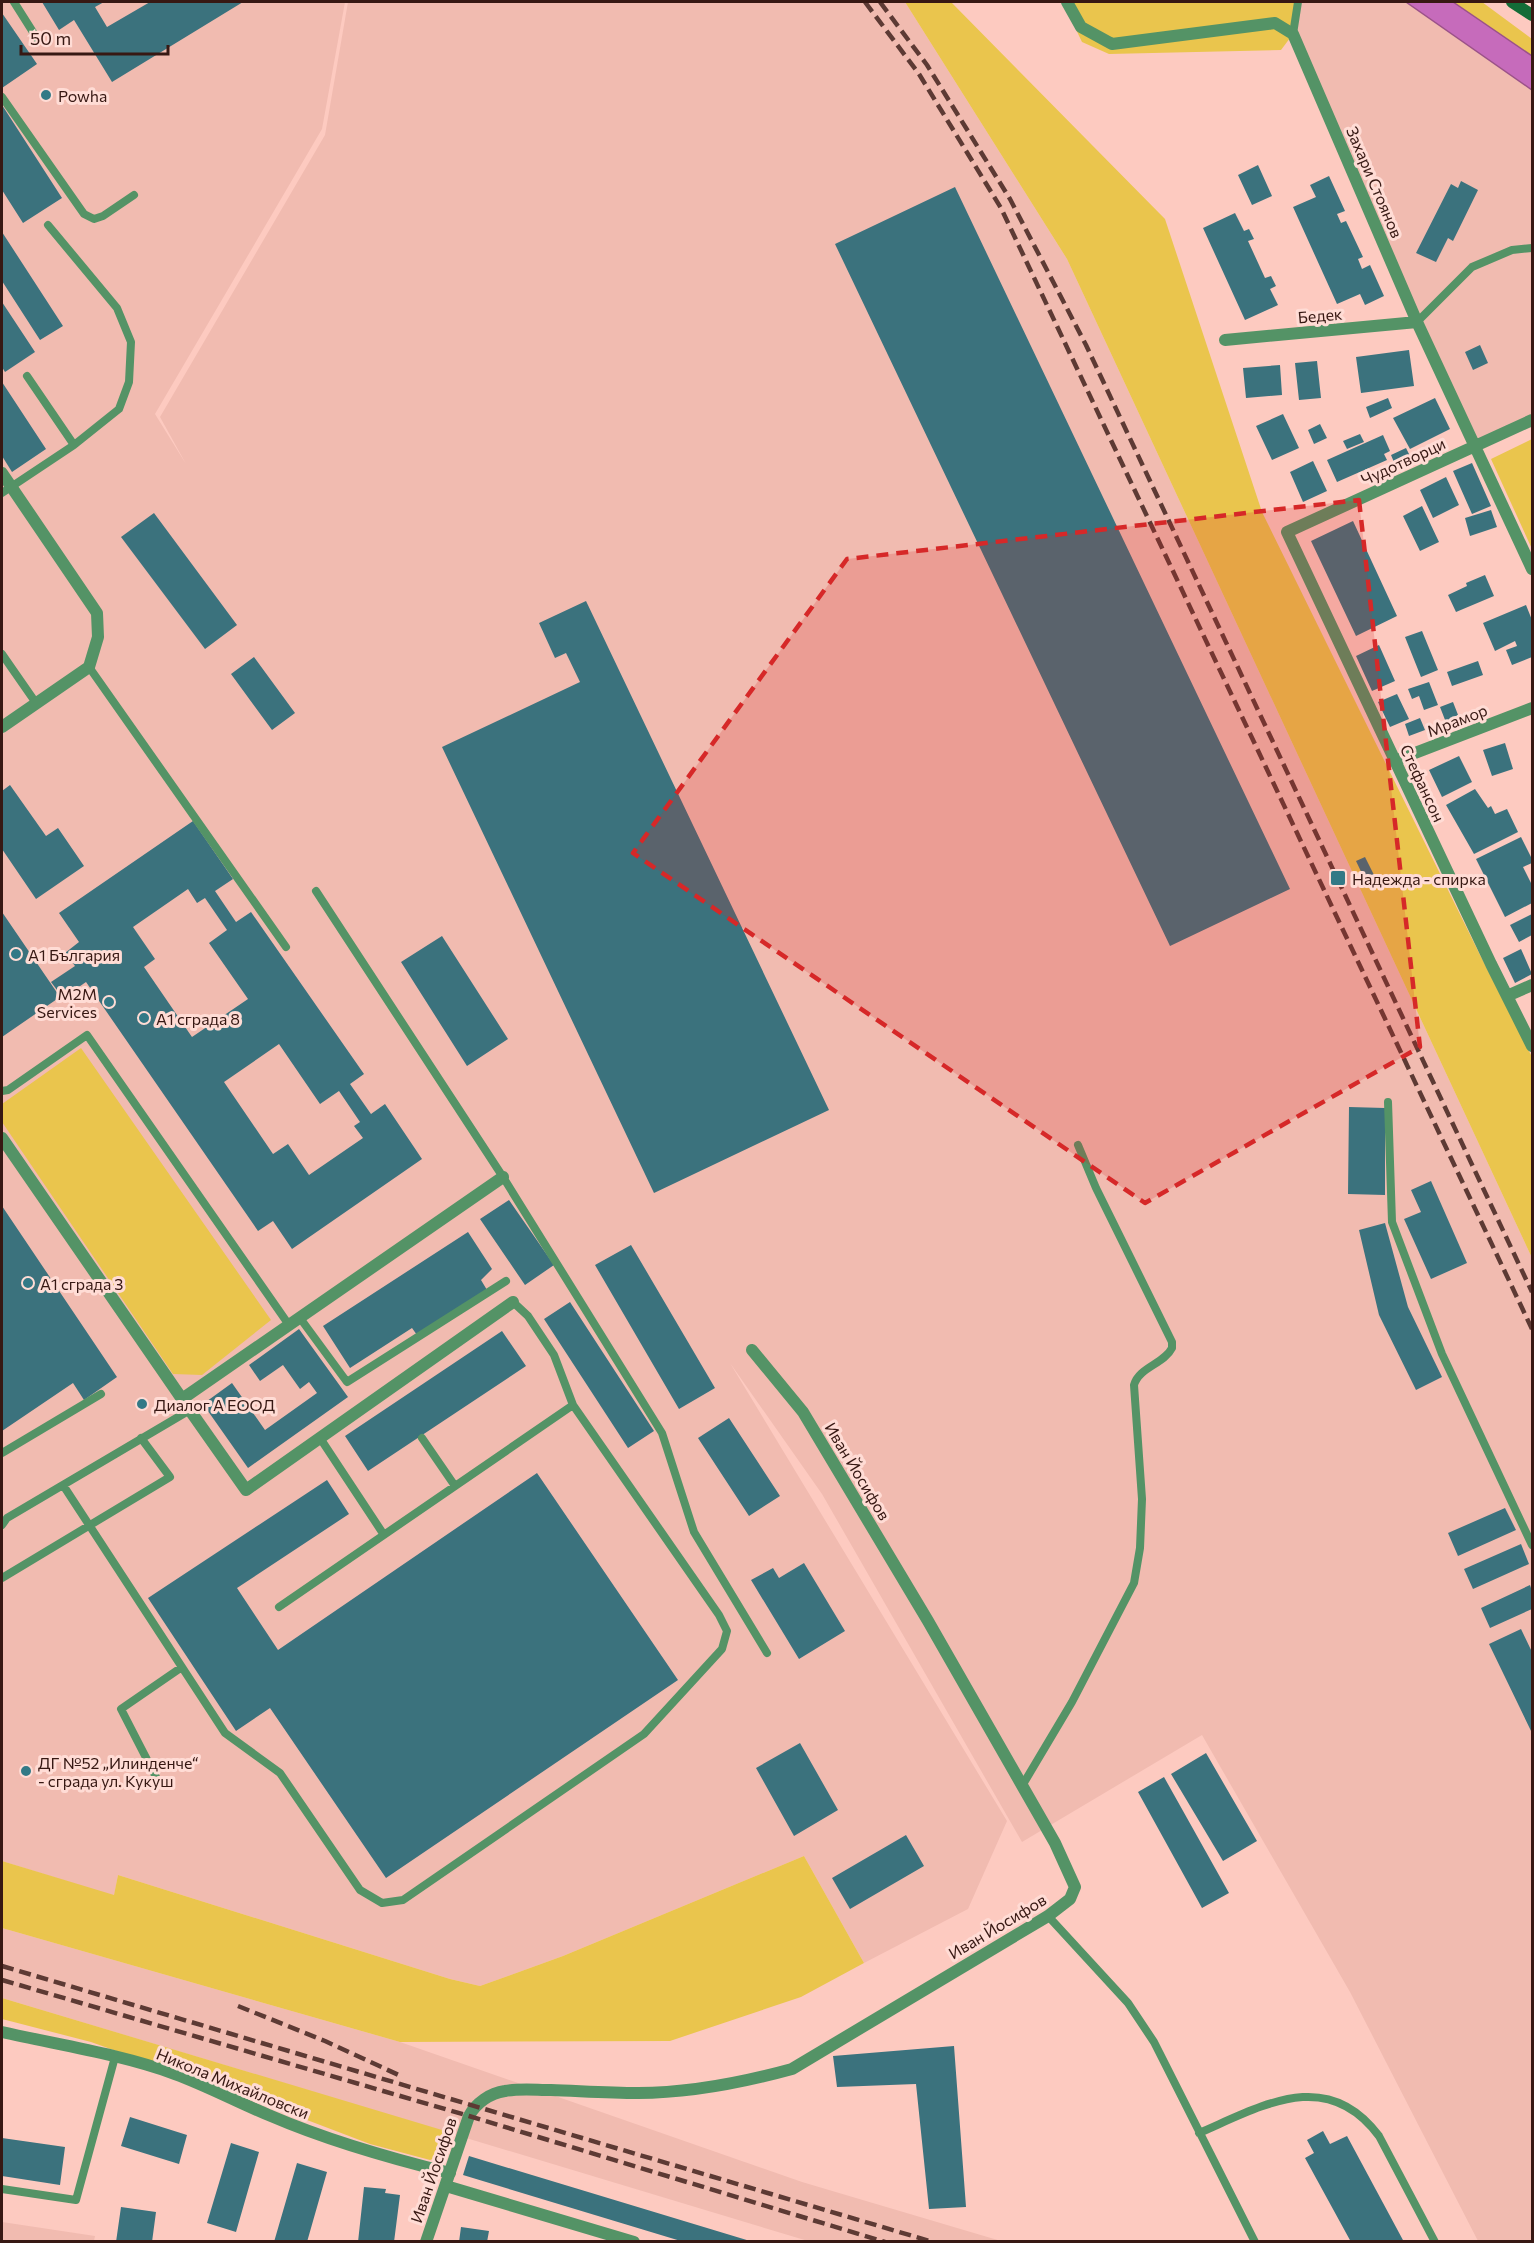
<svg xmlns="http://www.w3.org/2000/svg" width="1534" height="2243" font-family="Commissioner,sans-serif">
  <rect width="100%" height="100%" fill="#fdcac0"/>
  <!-- built -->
  <path fill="#f1bbb0" d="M2,2h343l-23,127 -167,285 31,50 -26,-47 165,-282 23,-133h557l162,257 465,999v983h-54l-128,-249 -148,-257 -180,107 -200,-348 -92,-131 277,458 -39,88 -104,54 -60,-107 -241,100 -83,30 -30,-7 -332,-104 -4,21 -112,-35z
    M1298,2h108l126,88v330l-57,26 -182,-412z
    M2,1928l398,114 402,140 199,59h-193l-806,-243z
    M2,2222l93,14 -1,5h-92z"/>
  <!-- green -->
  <path fill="#eac54d" d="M905,2h46l214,217 97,293 218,443 52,102v201l-465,-999z
    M1071,2h227l-5,32 -12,16 -172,4 -27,-12 -16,-33z
    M1453,2h29l50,37v17z
    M1532,439v110l-41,-90z
    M81,1048l190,272 -69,55 -29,-1 -171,-252v-18z
    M804,1856l60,107 -63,34 -131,44 -270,1 -398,-114v-67l112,34 4,-20 332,104 30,7 83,-30z
    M2,1998l450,135 -2,15 -10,8 -10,4 -60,-16 -105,-40 -174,-62 -89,-23z"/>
  <!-- water -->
  <path fill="#c66bbb" stroke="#9b5289" stroke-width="1.5" d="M1406,2h47l79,54v34z"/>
  <!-- building -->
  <path fill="#3b727d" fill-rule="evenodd" d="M42,2h62l-9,5 12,20 43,-25h93l-131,80 -38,-62 -15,10z
    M2,13l35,51 -35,24z
    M2,105l60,93 -39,25 -21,-33z
    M1258,165l14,31 -20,9 -14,-30z
    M1329,176l16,35 -8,3 4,9 5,-2 17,36 -5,2 4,10 8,-4 14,31 -19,9 -5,-11 -23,10 -44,-97 23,-10 -6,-12z
    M1461,181l17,9 -25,51 -5,-3 -12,24 -20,-9 35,-69 7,4z
    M955,187l335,702 -120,57 -335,-702z
    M1235,213l9,18 5,-2 5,10 -6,2 17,37 6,-2 5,10 -6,3 8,16 -33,15 -42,-92z
    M2,232l61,94 -23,14 -38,-59z
    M2,302l33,50 -30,20 -3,-5z
    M1480,345l8,18 -15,7 -8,-18z
    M1409,350l5,36 -53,7 -5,-36z
    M1317,361l4,37 -22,2 -4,-37z
    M1280,365l2,30 -36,3 -3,-30z
    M2,382l44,67 -34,23 -10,-16z
    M1388,398l4,10 -22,10 -4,-11z
    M1435,398l15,31 -40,20 -17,-31z
    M1283,414l16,34 -27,12 -16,-34z
    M1320,424l7,14 -13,6 -6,-14z
    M1360,434l4,8 -17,7 -4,-8z
    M1383,435l7,16 -6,3 3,6 -50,22 -10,-22z
    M1406,448l6,12 -16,7 -5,-12z
    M1313,461l14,30 -24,11 -13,-30z
    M1472,463l19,43 -19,8 -19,-43z
    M1446,477l13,28 -26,13 -13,-28z
    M1422,506l17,36 -19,9 -17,-35z
    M1491,510l6,17 -27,9 -5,-18z
    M154,513l83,112 -32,24 -84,-112z
    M1353,521l44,95 -41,20 -45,-95z
    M1485,575l9,21 -38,16 -8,-17 19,-9 -1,-3z
    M586,601l243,509 -175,83 -212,-446 138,-65 -14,-29 -11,5 -16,-35z
    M1526,605l6,15v37l-20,8 -6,-15 11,-4 -2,-5 -20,10 -12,-28z
    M1422,631l16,39 -17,7 -16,-40z
    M1379,645l16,36 -23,10 -16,-35z
    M254,657l41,56 -23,17 -41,-56z
    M1478,661l5,14 -31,11 -5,-14z
    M1429,682l9,23 -14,5 -5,-14 -7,3 -4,-10z
    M1397,694l12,25 -19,8 -12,-25z
    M1453,702l7,18 -13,5 -7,-18z
    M1420,718l5,12 -16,6 -4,-12z
    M1505,743l8,26 -21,7 -9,-26z
    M1459,756l13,26 -30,15 -13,-27z
    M10,785l36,51 12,-8 26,38 -48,33 -34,-50v-58z
    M1475,789l13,19 3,-2 4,8 12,-5 11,23 -44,22 -28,-49z
    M193,821l40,58 -18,12 21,31 15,-10 113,162 -14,10 21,30 14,-10 37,55 -130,90 -19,-28 -15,10 -172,-249 -23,16 -12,-16 24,-16 -10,-13 14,-11 -20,-29zM188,889l9,14 8,-5 22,32 -18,13 39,56 -56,38 -48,-70 11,-8 -22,-32zM279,1044l41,60 19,-13 21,31 -6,4 9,12 -54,37 -21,-31 -15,10 -49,-72z
    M1521,837l11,22v4l-9,4 9,18v18l-27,14 -29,-58z
    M1365,857l10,20 -9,5 -10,-21z
    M2,912l58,85 -58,40z
    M1532,914v21l-13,7 -9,-17z
    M442,936l66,103 -41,27 -66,-104z
    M1521,949l11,25 -17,9 -12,-25z
    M1349,1107l36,1v87l-37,-1z
    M1431,1181l36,82 -36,16 -27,-60 17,-7 -10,-22z
    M509,1200l45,65 -29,20 -45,-66z
    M2,1206l115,171 -33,23 -11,-17 -71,48z
    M1385,1223l23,84 34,70 -26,13 -37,-75 -20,-85z
    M468,1232l24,37 -11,11 6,10 -70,45 -5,-7 -62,40 -27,-42z
    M631,1245l84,143 -36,21 -84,-144z
    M570,1302l84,129 -26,17 -84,-129z
    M299,1329l49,68 -100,71 -45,-64 29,-21 33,47 52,-37 -8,-11 -9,7 -17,-24 -23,16 -11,-16z
    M502,1331l24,35 -158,105 -23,-35z
    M729,1418l51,78 -31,20 -51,-78z
    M537,1473l141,207 -292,198 -116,-170 -34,23 -88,-133 179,-118 22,34 -112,74 41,62z
    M1505,1508l11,22 -58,26 -10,-23z
    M1521,1544l8,20 -56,25 -9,-20z
    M804,1563l41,68 -46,28 -48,-79 22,-12 6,10z
    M1530,1585l2,6v18l-42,19 -9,-20z
    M1521,1629l11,23v81l-43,-89z
    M800,1743l38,67 -44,26 -38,-68z
    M1206,1753l51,88 -34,20 -52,-87z
    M1164,1777l65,116 -27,15 -64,-116z
    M906,1835l18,31 -74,43 -18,-31z
    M954,2046l12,161 -37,2 -13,-125 -79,3 -4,-31z
    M130,2117l57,18 -8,29 -58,-18z
    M1323,2131l7,13 17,-8 57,106h-53l-46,-84 9,-5 -7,-13z
    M2,2138l63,9 -5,38 -58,-9z
    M231,2143l28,9 -23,80 -29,-9z
    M469,2156l281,85v1h-66l-221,-67z
    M297,2163l30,9 -20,70h-33z
    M364,2187l22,2 -1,4 15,2 -6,47h-36z
    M121,2207l35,5 -4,30h-36z
    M461,2227l28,4 -2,11h-28z"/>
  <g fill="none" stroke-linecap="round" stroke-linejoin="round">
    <!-- lane -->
    <path stroke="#549366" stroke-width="8" d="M14,2l24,38
      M1293,34l5,-32
      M2,97l82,117 10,5 9,-3 31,-21
      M1417,322l55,-55 40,-17 20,-2
      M27,376l47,69
      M2,493l72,-48 45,-36 10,-27 2,-40 -14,-34 -69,-83
      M2,654l34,49
      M89,667l197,280
      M316,891l187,286 159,256 32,99 73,121
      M2,1091l6,-1 79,-55 202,290
      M1388,1102l4,120 50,132 90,191
      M300,1318l47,64 159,-101
      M320,1438l64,97
      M422,1438l33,48
      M2,1453l99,-59
      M63,1485l162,248 55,40 80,117 22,13 21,-3 241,-166 78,-85 5,-18 -8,-16 -146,-210 -19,-50 -26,-39 -15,-14
      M2,1525l5,-7 183,-108
      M2,1578l168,-101 -29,-39
      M279,1607l294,-202
      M157,1779l-36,-70 61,-42
      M1022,1786l50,-84 62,-119 6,-35 2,-49 -8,-114c5,-18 30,-21 38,-37v-6l-76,-154 -18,-43
      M1048,1916l80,87 26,39 101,200
      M1199,2133c63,-27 128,-67 180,3l56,106
      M2,2189l74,11 39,-143"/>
    <!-- street -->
    <path stroke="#549366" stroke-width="12" d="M1067,2l14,25 31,17 163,-21 18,11 124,288 115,247
      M1225,340l192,-18
      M1532,420l-245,112 204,432 41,82
      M2,473l95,140 1,24 -9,30 -87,60
      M1394,761l138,-53
      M1507,996l25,-11
      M2,1138l180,261 321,-222
      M182,1399l64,91 267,-188
      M2,2032c57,13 118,22 173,42 33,12 64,29 96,42 58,25 118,42 179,57
      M446,2186l188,56
      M426,2242l43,-126c7,-13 21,-23 36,-25 15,-3 31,-1 46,-1 29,1 58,3 87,3 53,0 103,-10 154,-24l256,-153 22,-17 5,-12 -20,-44 -127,-222 -125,-209 -51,-62"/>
    <!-- secondary -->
    <path stroke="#136c37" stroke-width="12" d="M1512,2l20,13"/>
    <!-- rail -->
    <path stroke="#5d3a34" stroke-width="4.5" stroke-dasharray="12 6" stroke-linecap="butt" d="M865,2l54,72 82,134 531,1121
      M880,2l47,63 83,134 76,146 446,947
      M2,1966l931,276
      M2,1980l467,136 416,126
      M238,2006l87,35 78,36"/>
  </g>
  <!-- marked area -->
  <path fill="#d62828" fill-opacity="0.2" stroke="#d62828" stroke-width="4.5" stroke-dasharray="12 8" stroke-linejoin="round" d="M1359,500l61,547 -275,156 -512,-350 214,-294z"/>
  <!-- markers -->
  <g fill="#337986" stroke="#ffdcd5" stroke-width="2">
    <circle cx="46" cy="95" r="6"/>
    <rect x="1330" y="870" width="16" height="16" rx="3"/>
    <circle cx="16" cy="954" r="6"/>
    <circle cx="109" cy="1002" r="6"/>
    <circle cx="144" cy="1018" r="6"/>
    <circle cx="28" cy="1283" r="6"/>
    <circle cx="142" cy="1404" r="6"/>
    <circle cx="26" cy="1771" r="6"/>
  </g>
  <g text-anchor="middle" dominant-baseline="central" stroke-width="6" stroke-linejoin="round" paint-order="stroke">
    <!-- poi labels -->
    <g font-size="16" fill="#371813" stroke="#ffdcd5" text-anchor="start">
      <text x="58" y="95">Powha</text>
      <text x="1352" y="878">Надежда - спирка</text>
      <text x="28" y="954">А1 България</text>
      <text x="97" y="993" text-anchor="end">M2M<tspan x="97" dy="18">Services</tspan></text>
      <text x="156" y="1018">А1 сграда 8</text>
      <text x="40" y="1283">А1 сграда 3</text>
      <text x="154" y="1404">Диалог А ЕООД</text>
      <text x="38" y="1762">ДГ №52 „Илинденче“<tspan x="38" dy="18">- сграда ул. Кукуш</tspan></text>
    </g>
    <!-- street labels -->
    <g font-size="16" fill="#371813" stroke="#ffdcd5">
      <text transform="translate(1375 182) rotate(67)">Захари Стоянов</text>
      <text transform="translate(1320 315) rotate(-5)">Бедек</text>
      <text transform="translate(1403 461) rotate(-25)">Чудотворци</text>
      <text transform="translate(1457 720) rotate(-21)">Мрамор</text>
      <text transform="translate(1423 783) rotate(65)">Стефансон</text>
      <text transform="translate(858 1471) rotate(59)">Иван Йосифов</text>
      <text transform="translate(997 1926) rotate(-31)">Иван Йосифов</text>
      <text transform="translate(233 2083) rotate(22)">Никола Михайловски</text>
      <text transform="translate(433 2170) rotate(-71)">Иван Йосифов</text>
    </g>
  </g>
  <!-- border -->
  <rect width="1534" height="2243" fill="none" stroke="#371813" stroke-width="6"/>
  <!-- scale -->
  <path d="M21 45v9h147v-9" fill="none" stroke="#371813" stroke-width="3"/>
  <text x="30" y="45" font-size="18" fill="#371813" stroke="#ffdcd5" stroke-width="4.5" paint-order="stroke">50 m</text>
</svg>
